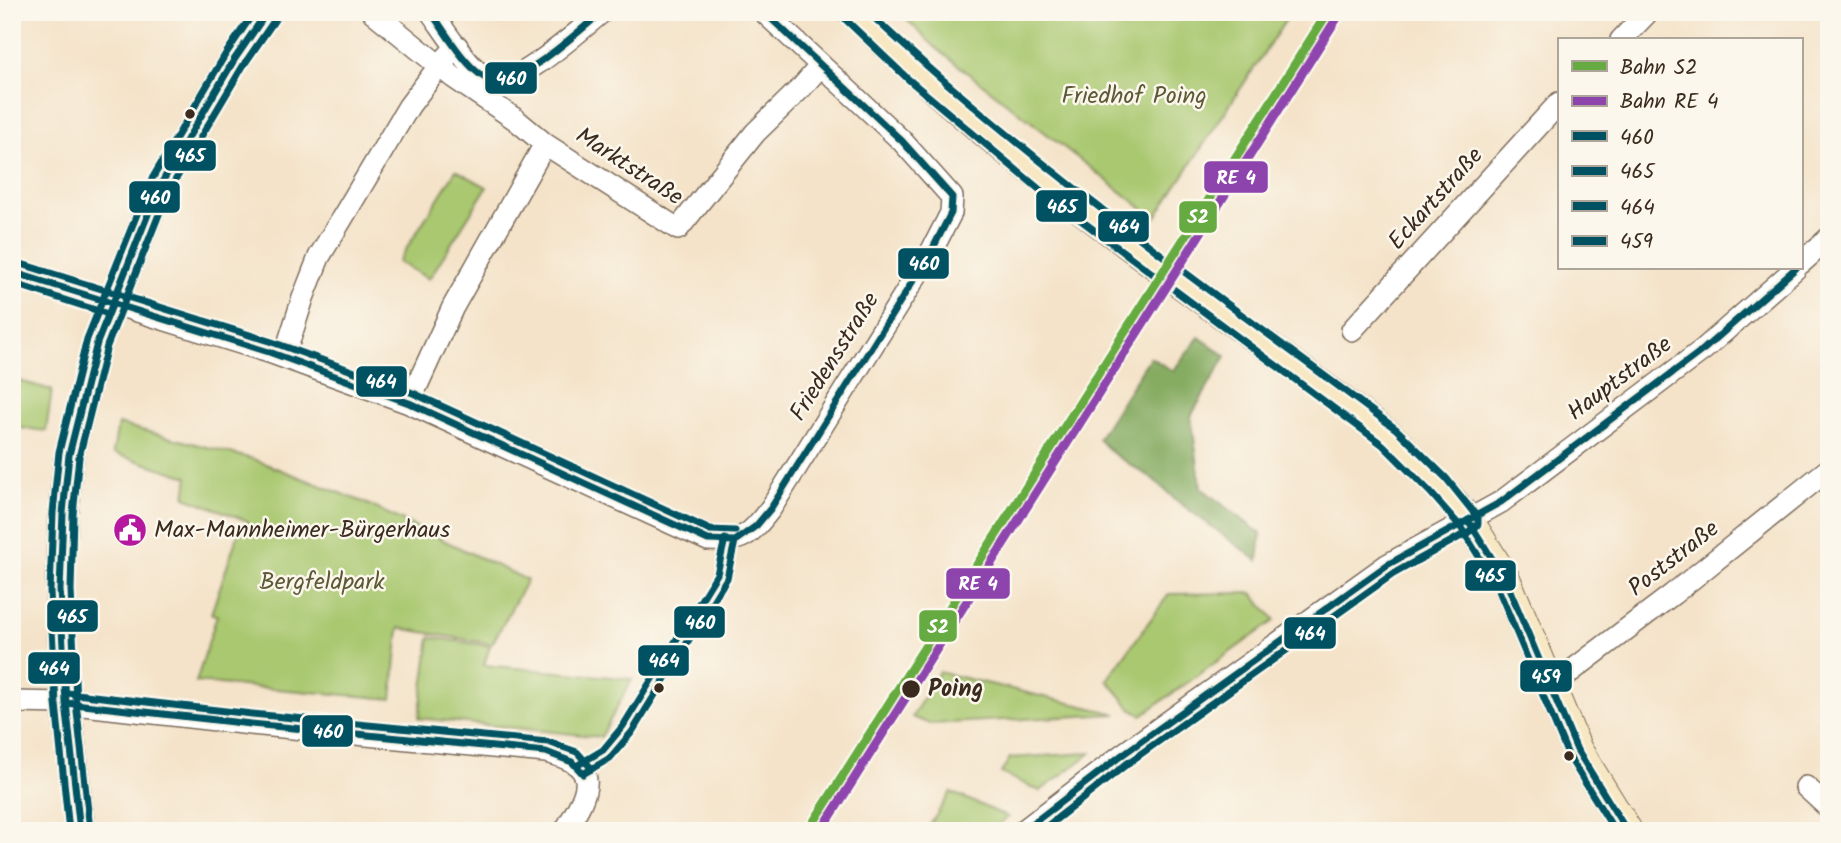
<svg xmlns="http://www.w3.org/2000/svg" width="1841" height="843" font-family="Kalam,sans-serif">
  <rect width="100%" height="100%" fill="#fbf7ec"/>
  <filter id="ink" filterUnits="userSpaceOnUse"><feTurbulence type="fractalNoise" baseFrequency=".0143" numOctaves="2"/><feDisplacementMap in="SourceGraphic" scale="14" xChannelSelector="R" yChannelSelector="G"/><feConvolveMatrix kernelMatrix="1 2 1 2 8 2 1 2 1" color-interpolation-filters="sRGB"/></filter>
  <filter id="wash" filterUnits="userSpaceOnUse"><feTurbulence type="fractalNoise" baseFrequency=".00686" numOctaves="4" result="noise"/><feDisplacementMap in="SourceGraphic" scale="28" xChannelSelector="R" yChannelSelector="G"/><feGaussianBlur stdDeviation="1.57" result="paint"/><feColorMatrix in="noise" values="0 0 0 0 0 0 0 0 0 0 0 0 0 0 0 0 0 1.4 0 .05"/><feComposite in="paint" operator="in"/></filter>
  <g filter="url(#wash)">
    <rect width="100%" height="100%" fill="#f4e3c9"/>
    <!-- green -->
    <path fill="#a9c86f" stroke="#727946" stroke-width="2" d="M899,12h392l-136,206 -219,-170z
      M456,170l31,17 -58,92 -31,-17z
      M12,379l40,11 -6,41 -34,-4z
      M118,424l135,35 110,43 164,78 -35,64 -93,-16 -7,71 -196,-17 21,-67 -6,-1 28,-83 5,1 4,-11 -63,-24 3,-20 -75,-24z
      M1252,593l23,27 -133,95 -10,-5 -25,-30 62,-86z
      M430,637l60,9 -6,19 148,14 -31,58 -182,-19z
      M939,672l178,42 -187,10 -18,-7z
      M1091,753l-51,38 -39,-18 9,-15z
      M951,792l57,25 -17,14h-65z"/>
    <!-- forest -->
    <path fill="#86ac62" stroke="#606b40" stroke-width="2" d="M1199,337l27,19 -35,60 10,72 60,46 -3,27 -82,-61 -23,-21 -38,-24 -17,-16 52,-82 23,14z"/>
  </g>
  <g filter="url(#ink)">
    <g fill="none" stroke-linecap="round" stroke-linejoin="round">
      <!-- street casing -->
      <g stroke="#7c6b5a" stroke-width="24">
        <path id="street" d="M373,12l80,65 62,42 30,25
          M431,12c13,17 41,64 62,69 24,7 89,-53 109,-69
          M1621,40l27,-28
          M1801,263l28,-25
          M12,272l257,80 140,51 299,137c36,2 41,-4 63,-32l160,-256 20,-39 1,-16 -50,-56 -138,-129
          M1352,330l207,-227
          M284,357l19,-59 16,-41 90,-151 31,-41 17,-19
          M409,403l44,-96 92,-163 133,85 77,-96 47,-46 19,-22
          M1549,688l124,-94 156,-125
          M12,702l54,1 185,21 295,28c58,14 43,39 19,79
          M1806,787l23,21
          M1023,831l99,-76 265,-190 114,-63 203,-153 92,-81"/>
      </g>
      <!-- secondary casing -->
      <g stroke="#7c6b5a" stroke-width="32">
        <path id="secondary" d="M853,12c162,162 355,287 537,425l48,48 30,35 38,61 71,169 50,81
          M80,831l-14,-128 -6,-113 3,-77 6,-58 28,-112 61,-154 76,-129 33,-48"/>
      </g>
      <!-- street -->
      <use href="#street" stroke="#fff" stroke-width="21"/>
      <!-- secondary -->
      <use href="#secondary" stroke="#f7e8c3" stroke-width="30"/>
      <!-- bus-1 casing -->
      <g stroke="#fbf7ec" stroke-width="12">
        <path id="bus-1" d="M431,12c13,18 39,64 62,69 26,6 88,-52 109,-69
          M12,272l257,80 140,51 299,137 27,1
          M735,541l21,-15 15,-18 160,-256 20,-39 1,-16 -50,-56 -138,-129
          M66,703l185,21 295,28 26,10 11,12
          M583,774l27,-16 22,-26 95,-154 8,-37
          M80,831l-14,-128 -6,-113 3,-77 6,-58 28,-112 61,-154 76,-129 33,-48"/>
      </g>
      <!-- bus-2 casing -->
      <g stroke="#fbf7ec" stroke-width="12">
        <path id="bus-2" d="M846,20l62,59 131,110 344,256 47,47 30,34 37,60 71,169 47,76
          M12,283l96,31
          M90,830l-14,-128 -5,-112 2,-76 6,-57 28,-111 60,-152 76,-128 33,-48
          M1041,831l87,-68 265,-189 80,-45"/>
      </g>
      <!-- bus-3 casing -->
      <g stroke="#fbf7ec" stroke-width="12">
        <path id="bus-3" d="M868,12c164,155 348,282 528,417l50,49 32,40v6l-4,5 -81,45 -265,189 -87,68
          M15,262l257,80 141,51 297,137 25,1
          M67,693l185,21 296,28 29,10 15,17
          M578,765l25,-15 20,-24 94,-152 8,-35
          M69,831l-13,-127 -6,-113 3,-78 6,-61 28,-113 62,-155 76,-129 29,-43"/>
      </g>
      <!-- bus-4 casing -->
      <g stroke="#fbf7ec" stroke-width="12">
        <path id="bus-4" d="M1468,520l38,61 71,169 50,81
          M1023,831l99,-76 265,-190 114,-63 203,-153 92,-81"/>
      </g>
      <!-- bus-1 -->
      <use href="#bus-1" stroke="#005262" stroke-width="7"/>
      <!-- bus-2 -->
      <use href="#bus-2" stroke="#005262" stroke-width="7"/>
      <!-- bus-3 -->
      <use href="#bus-3" stroke="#005262" stroke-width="7"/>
      <!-- bus-4 -->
      <use href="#bus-4" stroke="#005262" stroke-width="7"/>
      <!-- rail-1 casing -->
      <g stroke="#fbf7ec" stroke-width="14">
        <path id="rail-1" d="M808,831l520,-819"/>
      </g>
      <!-- rail-2 casing -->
      <g stroke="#fbf7ec" stroke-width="14">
        <path id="rail-2" d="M821,831l516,-813"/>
      </g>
      <!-- rail-1 -->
      <use href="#rail-1" stroke="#65ab41" stroke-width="9"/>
      <!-- rail-2 -->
      <use href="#rail-2" stroke="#8e44ad" stroke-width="9"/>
    </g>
  </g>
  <!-- icons -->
  <defs>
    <g id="civic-disc" transform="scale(1.75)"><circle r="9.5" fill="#b5179e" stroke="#fbf7ec"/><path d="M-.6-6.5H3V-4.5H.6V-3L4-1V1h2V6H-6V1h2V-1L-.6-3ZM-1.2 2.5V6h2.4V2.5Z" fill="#fff"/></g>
  </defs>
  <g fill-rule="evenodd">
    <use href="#civic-disc" x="130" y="530"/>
  </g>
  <!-- markers -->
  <g fill="#3b2a1e" stroke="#fbf7ec" stroke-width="2.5">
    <circle cx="190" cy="114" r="6"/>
    <circle cx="659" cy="688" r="6"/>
    <circle cx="911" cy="689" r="10"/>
    <circle cx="1569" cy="756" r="6"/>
  </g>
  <g text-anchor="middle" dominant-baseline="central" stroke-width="5" stroke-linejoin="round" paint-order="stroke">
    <!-- park labels -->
    <g font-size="24" fill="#5c5936" stroke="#fbf7ec">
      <text x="1134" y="96">Friedhof Poing</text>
      <text x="322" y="582">Bergfeldpark</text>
    </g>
    <!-- street labels -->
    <g font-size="24" fill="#3b2a1e" stroke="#fbf7ec">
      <text transform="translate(629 167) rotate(33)">Marktstraße</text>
      <text transform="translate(1436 199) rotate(-48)">Eckartstraße</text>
      <text transform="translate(835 357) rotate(-58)">Friedensstraße</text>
      <text transform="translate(1620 379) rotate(-37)">Hauptstraße</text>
      <text transform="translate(1674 559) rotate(-38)">Poststraße</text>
    </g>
    <!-- poi labels -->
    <g font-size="24" fill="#3b2a1e" stroke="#fbf7ec" text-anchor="start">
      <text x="154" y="530">Max-Mannheimer-Bürgerhaus</text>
    </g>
    <!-- stop labels -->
    <g font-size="24" font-weight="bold" fill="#3b2a1e" stroke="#fbf7ec" text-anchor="start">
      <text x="928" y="689">Poing</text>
    </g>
  </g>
  <g stroke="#fbf7ec" stroke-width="2.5">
    <rect x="484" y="61" width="54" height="34" rx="7" fill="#005262"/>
    <rect x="163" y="139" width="54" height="33" rx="7" fill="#005262"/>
    <rect x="1203" y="160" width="66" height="34" rx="7" fill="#8e44ad"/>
    <rect x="128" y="180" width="53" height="34" rx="7" fill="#005262"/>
    <rect x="1035" y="189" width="53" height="34" rx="7" fill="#005262"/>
    <rect x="1178" y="200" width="40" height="34" rx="7" fill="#65ab41"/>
    <rect x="1097" y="210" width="53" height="33" rx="7" fill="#005262"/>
    <rect x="897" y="247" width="53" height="33" rx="7" fill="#005262"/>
    <rect x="355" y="365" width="53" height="33" rx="7" fill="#005262"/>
    <rect x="1464" y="559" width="53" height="33" rx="7" fill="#005262"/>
    <rect x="945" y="567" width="66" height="33" rx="7" fill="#8e44ad"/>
    <rect x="46" y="599" width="53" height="34" rx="7" fill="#005262"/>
    <rect x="673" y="605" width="53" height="34" rx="7" fill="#005262"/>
    <rect x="918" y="609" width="40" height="34" rx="7" fill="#65ab41"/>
    <rect x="1283" y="616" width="54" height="34" rx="7" fill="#005262"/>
    <rect x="637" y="644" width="53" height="33" rx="7" fill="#005262"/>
    <rect x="27" y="651" width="54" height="34" rx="7" fill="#005262"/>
    <rect x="1519" y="659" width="54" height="34" rx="7" fill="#005262"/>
    <rect x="301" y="714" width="53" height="34" rx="7" fill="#005262"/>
  </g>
  <g font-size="19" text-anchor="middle" font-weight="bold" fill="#fff">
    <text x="511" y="85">460</text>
    <text x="190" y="162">465</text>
    <text x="1236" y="184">RE 4</text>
    <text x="155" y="204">460</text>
    <text x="1062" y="213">465</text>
    <text x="1198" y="223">S2</text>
    <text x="1124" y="233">464</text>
    <text x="924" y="270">460</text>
    <text x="381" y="388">464</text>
    <text x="1490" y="582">465</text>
    <text x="978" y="590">RE 4</text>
    <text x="72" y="623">465</text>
    <text x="700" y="629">460</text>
    <text x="938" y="633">S2</text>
    <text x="1310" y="640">464</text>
    <text x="664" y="667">464</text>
    <text x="54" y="675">464</text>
    <text x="1546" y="683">459</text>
    <text x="328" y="738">460</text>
  </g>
  <!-- margin -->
  <rect width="1841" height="843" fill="none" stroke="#fbf7ec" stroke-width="42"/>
  <!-- legend -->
  <rect x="1558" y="38" width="245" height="231" fill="#fbf7ec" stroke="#aea59a" stroke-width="2"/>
  <rect x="1572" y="61" width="35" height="10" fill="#65ab41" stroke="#aea59a" stroke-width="2"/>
  <text x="1620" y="74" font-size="21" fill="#3b2a1e">Bahn S2</text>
  <rect x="1572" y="96" width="35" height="10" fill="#8e44ad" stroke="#aea59a" stroke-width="2"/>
  <text x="1620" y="108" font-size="21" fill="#3b2a1e">Bahn RE 4</text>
  <rect x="1572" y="131" width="35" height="10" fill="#005262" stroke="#aea59a" stroke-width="2"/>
  <text x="1620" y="144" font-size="21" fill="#3b2a1e">460</text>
  <rect x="1572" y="166" width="35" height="10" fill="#005262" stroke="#aea59a" stroke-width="2"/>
  <text x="1620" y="178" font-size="21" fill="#3b2a1e">465</text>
  <rect x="1572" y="201" width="35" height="10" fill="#005262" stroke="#aea59a" stroke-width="2"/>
  <text x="1620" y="214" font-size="21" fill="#3b2a1e">464</text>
  <rect x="1572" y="236" width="35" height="10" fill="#005262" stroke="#aea59a" stroke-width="2"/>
  <text x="1620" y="248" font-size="21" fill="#3b2a1e">459</text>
</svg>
